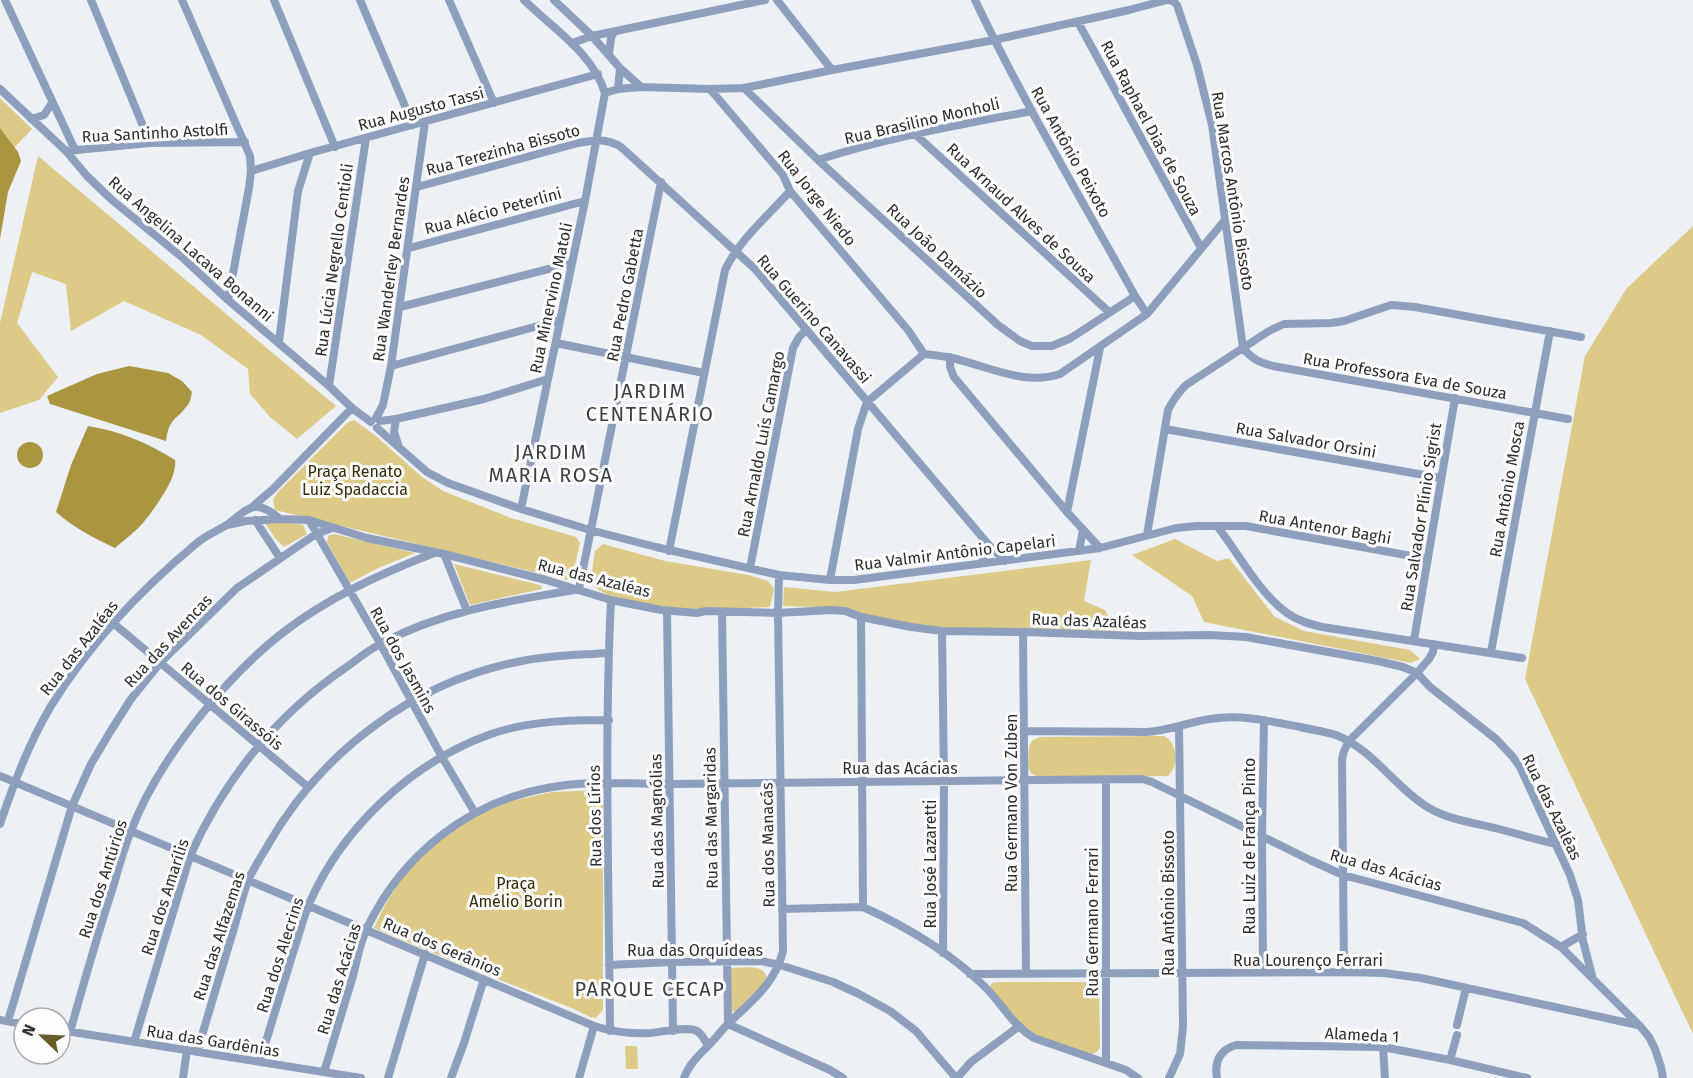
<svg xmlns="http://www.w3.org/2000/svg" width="1693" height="1078" font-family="'Fira Sans',sans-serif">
  <rect width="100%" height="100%" fill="#edf0f5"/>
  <!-- green -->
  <path fill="#dcca86" d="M0,98l32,31 -32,34z
    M38,156l298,250 -39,33 -27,-22 -20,-23 -2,-25 -47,-34 -77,-34 -53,30 -5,-47 -34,-12 -15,51 41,54 -19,23 -39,13v-90z
    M1693,226v808l-168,-355 60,-323 42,-68z
    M354,420l22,16 46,41 21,14 68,27 65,19 4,6 -6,27 -7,10 -292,-70 -2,-10 4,-7 70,-70z
    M270,520l33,5 4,9 -23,13 -9,-9 -10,-15z
    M334,534l81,19 -37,15 -28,15 -23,-41 1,-6z
    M1175,539l42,22 12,-3 27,35 19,24 29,14 106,19 10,9 -9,4 -207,-41 -12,-26 -60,-41z
    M603,544l62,17 83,14 20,6 6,8 -4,18 -81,3 -37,-5 -44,-10 -14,-8 -3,-8 4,-28z
    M1091,560l-7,41 21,9 11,21 -205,-4 -49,-12 -19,-7 -60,-2 1,-19 51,5z
    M454,564l86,21 2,4 -72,16z
    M1164,736c14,6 15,31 4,40l-128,2 -8,-4 -4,-6 1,-22 4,-6 7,-3z
    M599,790l3,4 1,8v208l-7,8 -6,-1 -16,-8 -95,-37 -105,-44 11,-23 13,-21 15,-19 46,-43 53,-21 40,-9z
    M732,968c14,0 35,-5 35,13l-32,31 -4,-2 -1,-40z
    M999,982h85l12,3 3,6 1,56c-3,6 -6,7 -12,7l-60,-22 -36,-40 -2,-5 2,-4z
    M625,1046h12l1,23h-12z"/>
  <!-- water -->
  <path fill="#ac9540" d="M0,128l18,24 3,9 -13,31 -8,47z
    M129,366l39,7 14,8 10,11c-1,5 -2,11 -5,14 -12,15 -18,13 -21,35l-116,-37 -3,-8 50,-22z
    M88,426c32,5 60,17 87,34 3,18 -21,49 -32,63 -8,9 -19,17 -28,25 -21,-10 -41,-20 -59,-36l15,-47z
    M17 455a13 13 0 1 1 26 0a13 13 0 1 1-26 0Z"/>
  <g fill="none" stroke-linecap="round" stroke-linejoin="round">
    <!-- minor -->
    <path stroke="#8d9fbd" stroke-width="8" d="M5,0l70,150
      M91,0l59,143
      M182,0l68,156 1,15 -2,17 -21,112
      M274,0l61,147
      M360,0l53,125
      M449,0l45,103
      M524,0c29,29 68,52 81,93l13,-4 2,-21
      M554,0l38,36 28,32 21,19
      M777,0l55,70
      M975,0c48,101 106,198 160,296l12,18
      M1169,0l4,1 4,4 20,60 15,60 31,223
      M1078,22l123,226
      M572,43l20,-7 173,-36
      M609,54l2,-16 3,-6
      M744,88l74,72 180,165 22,16 12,5h20l19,-8 64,-42
      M0,89l66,62 21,25 25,24 71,58 45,42 101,86 23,22 19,14
      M618,89l23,-2 69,2 34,-1 88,-18 162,-30 135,-30 38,-10
      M710,89l73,86 7,16 118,139 16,24
      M31,119l13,-4 8,-12
      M915,134l194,178
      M66,151l84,-8 95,-1
      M818,160c70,-23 142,-35 214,-49
      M251,171l59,-18 288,-79
      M417,187l161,-44c16,-3 29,-5 43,4l134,122 233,275 17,17
      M409,248l176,-47
      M400,307l172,-44
      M279,342l19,-151 12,-38
      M556,343l148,30
      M1243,348c9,11 17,15 30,18l295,53
      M924,354c9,1 19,2 28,4 35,8 72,28 108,16l87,-60 78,-94
      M950,357v10l4,10 113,135 33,36
      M391,366l169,-46
      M329,386l37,-248
      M376,418l7,-13 8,-39 34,-244
      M396,419l-2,13 4,12
      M380,421l16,-2 88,-20 64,-20
      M377,428l50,44 21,11 73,26 69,21 66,17 123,28 51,5h24l246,-32 76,-20 21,-2h49l182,33
      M1165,429l276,49
      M251,508l22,-19 79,-81
      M521,509l64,-308 20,-108
      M1067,512l33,-164
      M255,520l25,38
      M309,520l71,123 62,114 33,56
      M227,525l19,-4 35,-2 28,1 58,18 77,16 102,26 65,20 50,10 36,3 9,-2 72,2 53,-3 14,1 16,6 50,10 31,4 81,1 118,4 68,-1 37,2 132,24 25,6 14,6 13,14 66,52 17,18 7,10 50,108 8,25 5,41 10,38 47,47 9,11 6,12 6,18 2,11
      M1217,526c22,28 42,67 70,87 11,8 23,11 35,14l200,31
      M1147,535l21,-125c5,-10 10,-17 18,-25l83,-54 15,-7 47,-1 13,-2 47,-16 24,2 166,30
      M669,551l56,-281c14,-30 43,-54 65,-79
      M1079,551l4,-21
      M444,554l23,57
      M981,564l7,-20
      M750,568l43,-220 6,-11 8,-8
      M830,580l28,-151 9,-27 57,-48
      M667,611l6,420
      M722,612l6,412 102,46 13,8
      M861,617l2,290
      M112,622l196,165
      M942,631l2,150 -1,172
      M1023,632l3,342
      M1414,640l41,-242
      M1491,652l59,-321
      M1024,731l123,1c22,-1 41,-10 63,-13 30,-5 60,2 90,8 12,3 24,4 36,8 38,15 59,53 93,73 20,12 47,15 70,21 19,5 38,11 57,15
      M0,776l594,250c19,6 37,8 56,7 11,-1 37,-7 47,-2 5,3 8,10 11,14
      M1106,780v283
      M0,824c14,-41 29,-81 51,-118 39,-63 89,-116 146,-163 9,-8 21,-12 31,-19 9,-6 20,-19 31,-17 7,1 15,7 20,11
      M782,909l81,-2c42,19 86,45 120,78 18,17 29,40 51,53l92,32 12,8
      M1561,947l22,-13
      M609,965l63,-3 89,-1 19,4 53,17 26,12 31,17 26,20 40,47
      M1263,972l-1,-136 2,-116
      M1344,972l-2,-213 2,-8 5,-10 68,-68 12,-14 4,-7 1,-7
      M970,974l374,-2 40,1 37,5 217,47
      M0,1020l24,4
      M8,1021l64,-215 19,-42 19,-32 21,-33 29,-36 77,-75 79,-54 16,-6
      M1457,1025l9,-37
      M60,1030l301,48
      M610,1031c-1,-143 -6,-288 1,-431
      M70,1032c14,-50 28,-99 44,-148 5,-18 10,-36 17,-53 26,-69 92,-151 150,-197 46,-36 99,-60 153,-81
      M134,1042l56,-186c35,-78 87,-142 158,-190 11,-8 22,-17 34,-23 25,-13 57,-25 85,-32 36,-10 75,-15 112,-22l82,-407
      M1383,1047l2,31
      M197,1052c11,-38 23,-76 34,-114 6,-18 10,-39 17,-57 5,-12 13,-24 20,-36 54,-94 147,-164 254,-184 28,-6 58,-6 86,-8
      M1450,1060l7,-25
      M260,1061c11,-35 21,-70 32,-105 6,-17 10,-35 17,-52 33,-76 103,-142 182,-170 38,-13 78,-14 118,-14
      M324,1072c10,-32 19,-64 29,-96 4,-16 7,-34 14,-48 35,-73 101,-126 180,-140 40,-8 83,-4 123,-4l472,-5 10,3 158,78 33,15 180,48 38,24 31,31
      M183,1078l4,-28
      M388,1078l37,-124
      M451,1078l13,-35 20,-64
      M579,1078l15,-52
      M684,1078c5,-14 15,-23 25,-33 8,-8 14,-17 22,-24 23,-22 44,-38 52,-70l-5,-338 1,-38
      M957,1078l14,-16 47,-35
      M1169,1078l11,-24 3,-27 -4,-301
      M1217,1078c-3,-17 3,-28 19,-33l147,2 67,13 77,18"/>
  </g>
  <g text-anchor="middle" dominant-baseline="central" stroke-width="6" stroke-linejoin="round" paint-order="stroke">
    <!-- street labels -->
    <g font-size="16" fill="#2d2e30" stroke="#fdfdfe">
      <text transform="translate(421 109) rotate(-15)">Rua Augusto Tassi</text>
      <text transform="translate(922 121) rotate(-13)">Rua Brasilino Monholi</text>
      <text transform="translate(1151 128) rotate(62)">Rua Raphael Dias de Souza</text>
      <text transform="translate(155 133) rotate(-3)">Rua Santinho Astolfi</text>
      <text transform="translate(503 150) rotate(-15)">Rua Terezinha Bissoto</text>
      <text transform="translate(1071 152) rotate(61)">Rua Antônio Peixoto</text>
      <text transform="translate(1233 191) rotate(81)">Rua Marcos Antônio Bissoto</text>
      <text transform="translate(817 198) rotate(52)">Rua Jorge Niedo</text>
      <text transform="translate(493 211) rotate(-15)">Rua Alécio Peterlini</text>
      <text transform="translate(1021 213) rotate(43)">Rua Arnaud Alves de Sousa</text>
      <text transform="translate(191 249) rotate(41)">Rua Angelina Lacava Bonanni</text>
      <text transform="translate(937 251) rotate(43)">Rua João Damázio</text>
      <text transform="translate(334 260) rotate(-82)">Rua Lúcia Negrello Centioli</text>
      <text transform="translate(391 269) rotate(-82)">Rua Wanderley Bernardes</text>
      <text transform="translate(625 295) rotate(-79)">Rua Pedro Gabetta</text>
      <text transform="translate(551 298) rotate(-78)">Rua Minervino Matoli</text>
      <text transform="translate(814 319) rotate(49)">Rua Guerino Canavassi</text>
      <text transform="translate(1405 376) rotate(10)">Rua Professora Eva de Souza</text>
      <text transform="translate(1306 440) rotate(10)">Rua Salvador Orsini</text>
      <text transform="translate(761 444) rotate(-79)">Rua Arnaldo Luís Camargo</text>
      <text transform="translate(1507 489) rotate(-80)">Rua Antônio Mosca</text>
      <text transform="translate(1421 517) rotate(-81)">Rua Salvador Plínio Sigrist</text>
      <text transform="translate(1325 527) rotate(10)">Rua Antenor Baghi</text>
      <text transform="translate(955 553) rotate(-7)">Rua Valmir Antônio Capelari</text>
      <text transform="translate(594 578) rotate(14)">Rua das Azaléas</text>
      <text transform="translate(1089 621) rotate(2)">Rua das Azaléas</text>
      <text transform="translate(168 641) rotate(-47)">Rua das Avencas</text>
      <text transform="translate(79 648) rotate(-52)">Rua das Azaléas</text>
      <text transform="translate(403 660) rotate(61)">Rua dos Jasmins</text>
      <text transform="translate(232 706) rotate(40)">Rua dos Girassóis</text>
      <text x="900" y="768">Rua das Acácias</text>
      <text transform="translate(1011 803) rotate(-90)">Rua Germano Von Zuben</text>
      <text transform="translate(1552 807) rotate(64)">Rua das Azaléas</text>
      <text transform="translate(595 816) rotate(-91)">Rua dos Lírios</text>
      <text transform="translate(711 818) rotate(-91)">Rua das Margaridas</text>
      <text transform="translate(657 821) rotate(-91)">Rua das Magnólias</text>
      <text transform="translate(768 845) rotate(-91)">Rua dos Manacás</text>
      <text transform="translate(1249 846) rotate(-90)">Rua Luiz de França Pinto</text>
      <text transform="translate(930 864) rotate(-90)">Rua José Lazaretti</text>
      <text transform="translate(1386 870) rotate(16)">Rua das Acácias</text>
      <text transform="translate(103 879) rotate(-72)">Rua dos Antúrios</text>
      <text transform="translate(165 897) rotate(-72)">Rua dos Amarílis</text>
      <text transform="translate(1168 903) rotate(-90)">Rua Antônio Bissoto</text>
      <text transform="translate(1092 922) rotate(-90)">Rua Germano Ferrari</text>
      <text transform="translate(219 936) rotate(-72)">Rua das Alfazemas</text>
      <text transform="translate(442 947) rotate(23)">Rua dos Gerânios</text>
      <text x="695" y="950">Rua das Orquídeas</text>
      <text transform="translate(280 955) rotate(-72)">Rua dos Alecrins</text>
      <text x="1308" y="960">Rua Lourenço Ferrari</text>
      <text transform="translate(339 979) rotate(-73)">Rua das Acácias</text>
      <text transform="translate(1362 1035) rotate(3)">Alameda 1</text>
      <text transform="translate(213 1041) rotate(9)">Rua das Gardênias</text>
    </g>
    <!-- park labels -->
    <g font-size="16" fill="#342a04" stroke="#fdfdfe">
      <text x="355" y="471">Praça Renato<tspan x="355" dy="18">Luiz Spadaccia</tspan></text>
      <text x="516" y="883">Praça<tspan x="516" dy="18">Amélio Borin</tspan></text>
    </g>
    <!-- quarter labels -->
    <g font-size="20" letter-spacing="1.5" fill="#3c3f43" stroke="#fdfdfe">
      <text x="650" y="391">JARDIM<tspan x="650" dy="23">CENTENÁRIO</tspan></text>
      <text x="551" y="452">JARDIM<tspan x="551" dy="23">MARIA ROSA</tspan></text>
      <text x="650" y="989">PARQUE CECAP</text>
    </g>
  </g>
  <!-- north arrow -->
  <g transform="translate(42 1036) rotate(293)"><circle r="28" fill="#fdfdfe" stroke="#aaaaac" stroke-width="1.5"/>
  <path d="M0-4.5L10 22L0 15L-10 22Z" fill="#6a5c29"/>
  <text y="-9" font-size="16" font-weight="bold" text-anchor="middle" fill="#2d2e30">N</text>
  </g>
</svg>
